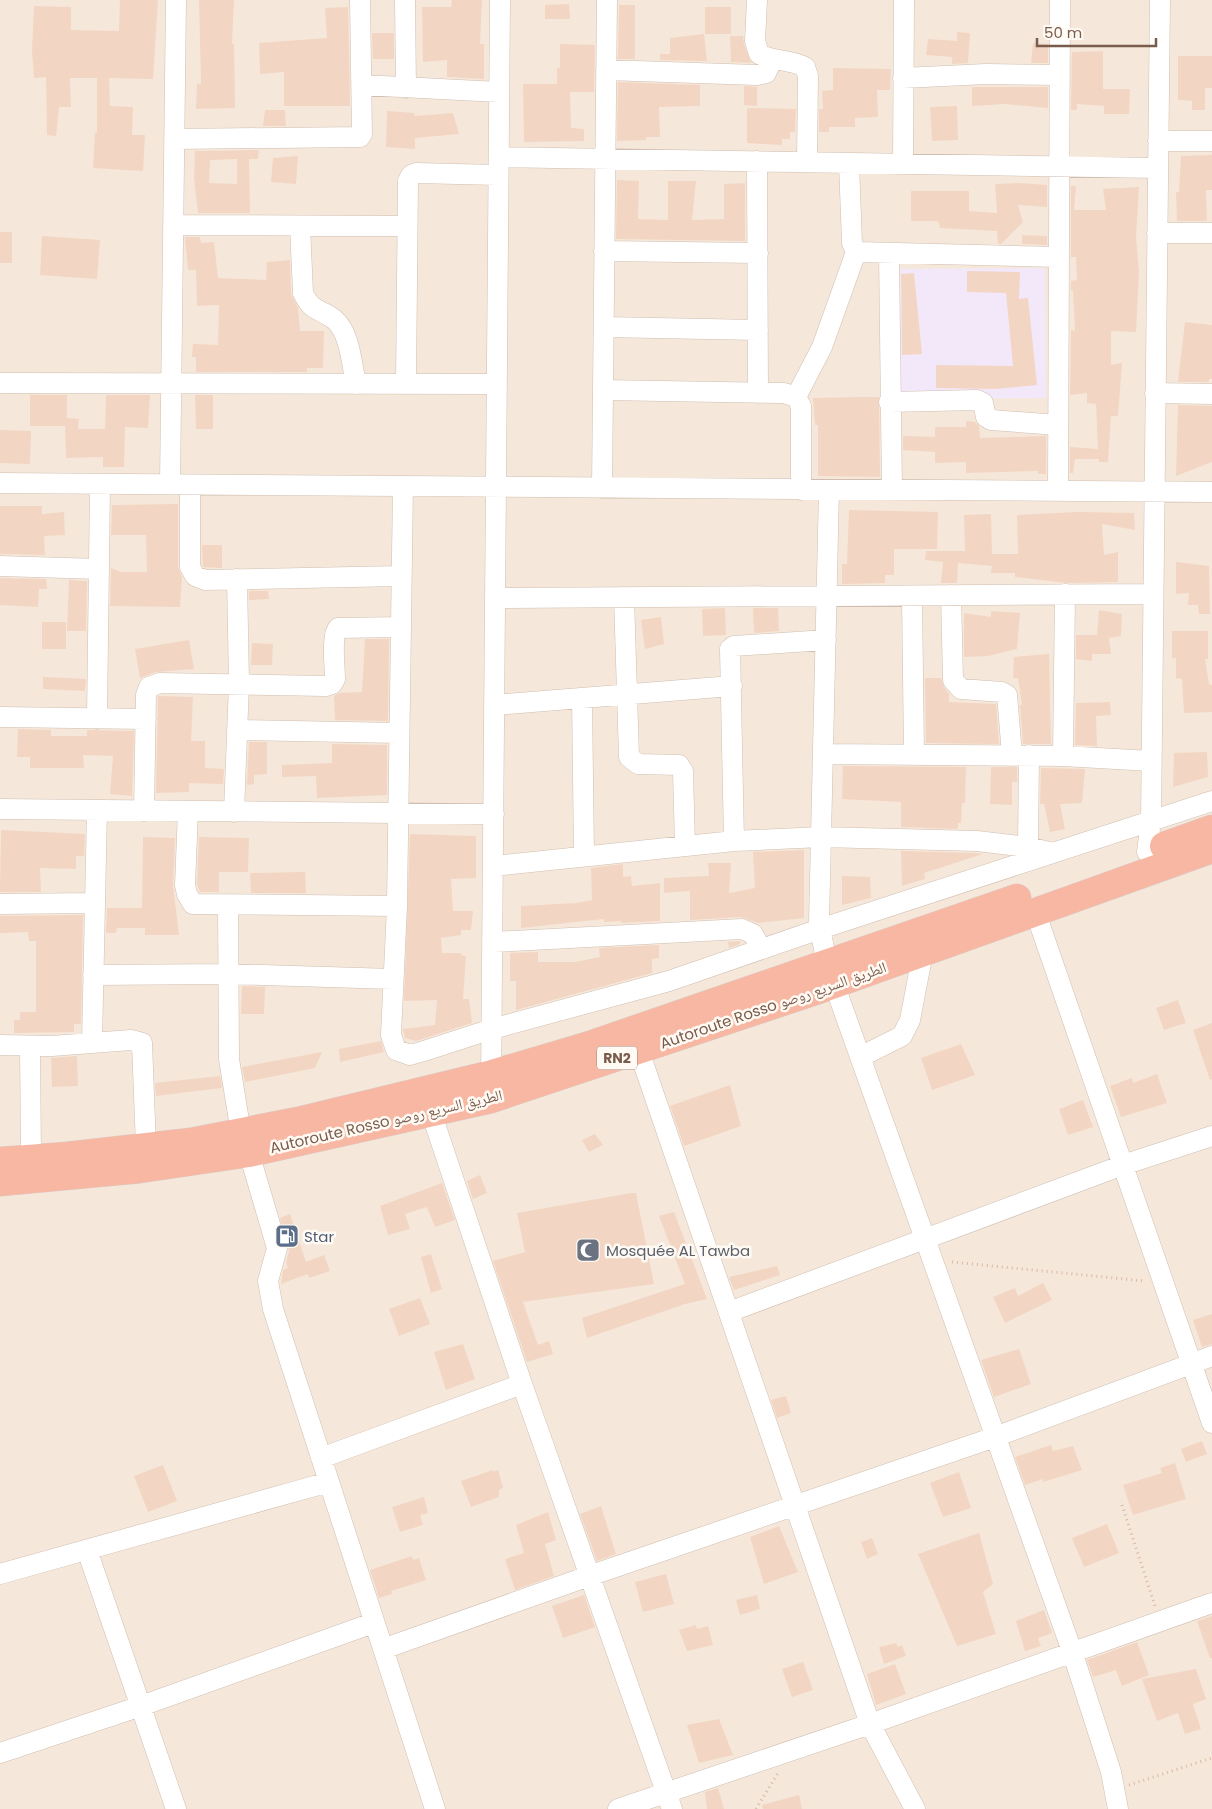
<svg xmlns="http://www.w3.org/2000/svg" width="1212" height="1809" font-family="Poppins,'Noto Naskh Arabic',sans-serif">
  <rect width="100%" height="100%" fill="#fdf6ec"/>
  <!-- residential -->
  <path fill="#f5e8da" d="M0,0h1212v1809h-1212z"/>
  <!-- education -->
  <path fill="#f3e8fa" d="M1045,268l1,130 -155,1 -1,-130z"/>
  <!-- building -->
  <path fill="#f3d5c3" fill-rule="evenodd" d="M120,0h38l-5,79 -44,-1 1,28 23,1 -1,28h13l-2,36 -50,-3 2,-35h2v-55h-27l1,29h-12l-3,29 -9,-1 -1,-58 -12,1 -2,-27 2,-45 37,1v23l48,1z
    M199,0h35l-2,44h2l1,64 -39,1 1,-25h4z
    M452,0h30l-2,44h4v35l-37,-2v-17l-24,2 -1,-55h29z
    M569,4l1,15h-25v-14z
    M619,5h16v54h-17z
    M348,7l2,99h-66v-34l-24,2 -1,-31 68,-5 -2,-30z
    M705,7h26v27h-26z
    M957,32l13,1 -2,30 -16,1v-7l-26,-2 2,-16 29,2z
    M372,33h22v26h-21z
    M704,34l3,27 -47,-1v-6h10v-16z
    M730,36h13l1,8 7,19 -20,-1z
    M1033,43l15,1v19h-17z
    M560,44l35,1 -1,47h-24l1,36 13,1v12l-60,1 -1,-58h34v-16h3z
    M1103,51v38h27l-1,25h-25v-8l-27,-2v6h-6l1,-58z
    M1178,56h34v32h-7v22h-13v-9l-14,-1z
    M833,68l58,1 -1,21h-13l1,27 -23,1v9h-26v5h-10v-23h4l-1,-18 11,-1z
    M618,82l82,3v21l-41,1 1,30h-14v3l-29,1z
    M744,86l13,1v19l-13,-1z
    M972,87h76v21l-44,-4 -32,2z
    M957,106l1,34 -26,1 -2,-34z
    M747,108l49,1 -1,23h-5v7h-8v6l-35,-2z
    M265,110h20l1,16h-23z
    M387,111l27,2 1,3 38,-3 6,21 -44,4v11l-29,-2z
    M259,150l-1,9h-9l1,54h-52l-4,-35 1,-27zM237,159v25l-28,-1 1,-23z
    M1212,155v35h-6l1,31h-30l-1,-29h3l2,-36z
    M298,156l-2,28 -25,-2 2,-24z
    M617,180l22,1 -1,38 30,1v-39h28l-4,39 32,-1v-35l21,-1v58l-129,-2z
    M1021,183l26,2v22l-29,-2 5,17 -22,22h-3l-1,-13 -57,-3 -1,-5 -2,-2h-26v-30h58v20l28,2 -2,-29z
    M1071,186h5l-2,24h32l-3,-21 36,-2 -3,50 3,34 -3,61 -25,-1v34l11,-2 -4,53h-7l-3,46h-9v-3h-24l-2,14h-3v-26l28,2 -2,-45 -9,-1v-10l-17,2 1,-65 4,1 -2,-40 -2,-1v-9l6,-1 -1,-23h-5z
    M0,232h12v31h-12z
    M1022,235l25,1v9l-25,-1z
    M42,236l58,4 -3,39 -57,-4z
    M185,237h15l1,6 13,-1 4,36 48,2 1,-18 23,-2 1,34 7,14 2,23h24l-1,37h-16v4h-111v-15h-4l1,-13 25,1 1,-40 -22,1 -1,-36h-8z
    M967,271l53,1 -1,27 9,-1 9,87 -41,4 -60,-1v-23l77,1 -7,-73 -39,-1z
    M914,273l8,81 -20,1 -1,-81z
    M1185,322l27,3v54h-3v3h-31z
    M30,395h37v23l12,1 -1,10h27l1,-34h44l-2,33 -23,-1 -1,40h-21v-10l-37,1 -1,-32h-35z
    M195,395h18v34h-17z
    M861,397h18l1,80 -62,-1v-51h-3l-2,-27z
    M1178,405l34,1v56l-36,14z
    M966,421l9,1 4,4 1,12 66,-2v38h-8v-3l-72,2v-11l-31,1v-11l-32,-2v-14l32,1v-10h31z
    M0,430l31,1 -1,33 -30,-1z
    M178,504v63l4,10 -2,30 -70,-1 1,-38 10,4h26l-1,-37h-35l1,-30z
    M0,506h42v8l22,-2 1,23 -21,1 1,19 -45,-1z
    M849,510l89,2 -1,37h-43v26h-9v8l-43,1v-20h5z
    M1077,512l57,1 1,17 -33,-6 2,31 14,-3v30l-51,1 -52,-6v-4h-24l1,-7 -34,-3 -1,20h-16l2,-21 -18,-2 1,-9h39l-1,-36 27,-1 1,40h26l-1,-39z
    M202,545h20v23l-19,-1z
    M1176,562l33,4 1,48h-11l-1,-9h-10l1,-12 -13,1z
    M0,578l46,1 1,10h-8l-1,18 -38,-2z
    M69,580l18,1 -1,50h-19z
    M249,591h19l1,8 -20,1z
    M725,608l1,27 -23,1 -1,-27z
    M753,608h25l1,23 -25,2z
    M1099,610l23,4 -1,22 -12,2 2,16h-19v7l-16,-2v-24h21z
    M991,611l29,2 -3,36 -29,7 -24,1v-44l27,4z
    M661,617l3,27 -19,5 -4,-29z
    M42,622h24v27h-24z
    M1172,631h36v28h-3l4,25 3,1v27l-28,1 -2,-34 -6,-1v-20h-4z
    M365,639h24l-1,82 -53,-1 -1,-24 5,-3 23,-1z
    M189,640l5,29 -38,3 -16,6 -5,-29z
    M252,643l21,1 -1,21h-21z
    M1049,654l2,90h-28l-3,-39h2l-4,-27h-5l1,-21z
    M43,677l43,2 -1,12 -42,-2z
    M925,678h16l3,9 5,7v8l47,2 3,40 -73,-1z
    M158,696l35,1 -2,44h14v27l19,1 -1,15 -34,-1v9l-33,1z
    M1110,702l1,13 -15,1 1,30 -22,-1 1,-42z
    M18,729l33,1v6h36v-6l47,1 -2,65 -22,-2 3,-38 -30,-1 1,13h-54v-11h-13z
    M249,742h18v32l-13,1v9l-7,1z
    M332,744l55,1v50l-70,3 -1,-22 -34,1v-12l50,-2z
    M1207,752l1,25 -35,10 1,-34z
    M843,766l123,1 -1,36h-3l-1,20h-3v6l-57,-2v-25l-59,-3z
    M991,767h26v15h-5v23l-22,-1z
    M1041,768l44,1 -3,34 -22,1 5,25 -15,3 -6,-28h-4z
    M1,830l84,4 -1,22h-8v13l-36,-1 1,24h-41z
    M410,834l66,2v42l-25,1 2,32h20l-2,19h-10v5l-20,3 1,15h19v2l5,1 -3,43h6l3,24 -56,18 -11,-3 -2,-9 32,-4 2,-25 -33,1z
    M143,837l32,1 -2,47 6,50h-34v-7h-28l-1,5h-10l1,-25h35z
    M199,837l50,1 -1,34h-29v20h-19l-3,-8z
    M804,850v68l-46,5 -17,-6 -51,3v-29l-26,2v-15l45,-2 -1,-13h23l-2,30 26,-5 -2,-36z
    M901,851l75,2 7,1 -59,19 1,6 -23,7z
    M623,864v13l8,-1 1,10 28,-3v38l-39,2v-2l-17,1v-3l-83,9v-22l55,-3 16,-3 -1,-32z
    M305,872l1,21h-55l-1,-20z
    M842,876l28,1 1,21 -29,7z
    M83,915l-2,109h-7v8l-60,1v-13h6v-8h16v-71h-7l-1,-9 -28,1v-17z
    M740,941v3l-11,4 -1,-6z
    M659,945v13l-7,1v14l-136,37v-29h-6v-28l28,-1v10h37l25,-5 -1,-9z
    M242,986l23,1 -1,27h-23z
    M1178,1000l8,23 -22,7 -8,-22z
    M1212,1023v56l-2,1 -17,-50z
    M381,1041l3,11 -44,10 -1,-13z
    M961,1044l14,31 -43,15 -11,-32z
    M322,1052l-7,16 -70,14 -3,-15z
    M77,1056l1,30 -26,1 -1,-29z
    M1157,1074l10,29 -46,14 -11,-31 22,-8 1,5z
    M220,1076l2,12 -66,8 -1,-13z
    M730,1085l11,41 -57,20 -14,-40z
    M1083,1100l10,27 -25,8 -9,-26z
    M595,1134l8,11 -14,7 -7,-12z
    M480,1175l7,18 -14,6 -6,-18z
    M442,1183l13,37 -20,7 -8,-20 -22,7 5,15 -22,6 -8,-29z
    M631,1193h5l18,91 -131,18 15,43 11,-4 4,13 -26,8 -34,-101 32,-9 -8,-39z
    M674,1212l33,87 -22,5 -98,34 -5,-20 103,-34 -26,-68z
    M290,1214l16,48 18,-7 6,16 -21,7 -1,-4 -27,10 2,-14 5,-2 -2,-6 3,-11 -9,-33z
    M431,1254l11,35 -11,4 -10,-36z
    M777,1266l3,9 -46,15 -5,-13z
    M1043,1283l9,17 -47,23 -12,-26 22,-9 3,8z
    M420,1298l10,26 -31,12 -10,-27z
    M1212,1314v30l-10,3 -9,-27z
    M463,1344l12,35 -29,11 -12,-38z
    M1019,1349l12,35 -37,13 -13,-37z
    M786,1396l5,17 -14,5 -6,-18z
    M1202,1441l5,13 -21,8 -5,-13z
    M1051,1445l2,6 20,-5 9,24 -39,12v-3l-18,6 -10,-28z
    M1175,1463l11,36 -53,16 -10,-30 39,-12 -2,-5z
    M163,1465l14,36 -29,11 -14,-36z
    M493,1470v2l5,-2 5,18 -4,2v7l-28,10 -10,-26z
    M959,1472l12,36 -28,9 -13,-34z
    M424,1497l4,16 -8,2 3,10 -23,7 -8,-25z
    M601,1506l15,48 -19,7 -17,-47z
    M548,1512l8,28 -11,4 9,32 -39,14 -10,-31 19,-6 -8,-28z
    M1107,1524l12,29 -35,14 -12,-29z
    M779,1526l19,46 -34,12 -14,-47z
    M979,1533l14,51 -10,8 13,42 -39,12 -39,-92z
    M872,1538l6,16 -11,5 -6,-17z
    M412,1556l1,4 6,-2 7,22 -35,11 1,3 -13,4 -9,-28z
    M666,1574l8,30 -31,8 -8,-30z
    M584,1595l11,32 -32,11 -11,-32z
    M757,1595l3,14 -20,6 -4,-15z
    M1044,1610l8,23 -14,5 3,8 -16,5 -9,-30z
    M1212,1616v42h-2l-13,-37z
    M696,1625l1,4 11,-3 5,19 -26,6 -8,-21z
    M1137,1642l12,33 -27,11 -6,-16 -23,7 -6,-17z
    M896,1643l2,4 4,-2 4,11 -22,8 -5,-17z
    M803,1662l10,28 -21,7 -10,-28z
    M895,1664l11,30 -30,11 -9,-31z
    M1196,1669l10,30 -13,5 8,25 -16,5 -7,-21 -21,8 -15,-42z
    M719,1719l14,36 -34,8 -12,-38z
    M718,1788l6,21h-17l-2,-17z
    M799,1795l3,14h-39l-1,-4z"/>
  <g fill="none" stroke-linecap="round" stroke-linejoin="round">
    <!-- minor casing -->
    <g stroke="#d1beb0" stroke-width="21">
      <path id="minor" d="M405,0l1,88
        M757,0l-2,41 4,13c15,8 31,5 46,13l3,9 -1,86
        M606,70l151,5 9,-2 6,-13
        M903,78l83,-4 73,1
        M362,85l137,7
        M174,139l186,-2 2,-3 -2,-134
        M1158,141h54
        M499,157l659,11
        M757,161l1,232
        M849,163l3,80 4,9 202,5
        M903,164l1,-164
        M173,225l234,1
        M300,226l3,67c10,21 18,15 32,27 15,13 17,46 21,64
        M1157,233h55
        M604,251l154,2
        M889,254l3,236
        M604,327l154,3
        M0,383l497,1
        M406,384l2,-203 3,-6 5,-2 82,2
        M603,390l181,3 12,4 5,9v84
        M1155,393l57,1
        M796,397l26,-50 34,-95
        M889,402l88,-2 6,3 3,14 5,3 67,5
        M0,483l1212,9
        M170,484l6,-484
        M190,485v82l5,9 10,4 196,-4
        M403,486l-6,420 -6,129 5,15 14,5 14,-4 68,-22 177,-48 151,-52 392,-128
        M602,488l5,-488
        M829,490l-10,433 8,41 245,687 39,121 7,37
        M1058,491l2,-491
        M0,566l99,3
        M951,595l2,85 8,9 41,3 5,3 5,60
        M912,596l2,159
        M624,597l5,160 9,7 41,1 4,6 2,75
        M495,598l658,-4
        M582,698l2,158
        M494,705l238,-19
        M0,717l146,2
        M97,719l3,-235
        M237,730l162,3
        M823,754l240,2 88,5
        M1063,756l2,-162
        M0,809l494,5
        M144,811l2,-116 3,-8 11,-4 166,3 6,-2 3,-5c0,-12 -4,-43 3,-51l63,-1
        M188,811l-3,74 2,9 6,10 204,2
        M234,812l5,-129 -2,-104
        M734,841l-4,-192 4,-3 92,-6
        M1028,847l1,-92
        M1147,852l4,-31 9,-821
        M493,866l241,-25 87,-4 156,4 51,6 25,6
        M0,904l95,-1
        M228,905l1,154 12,74
        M1035,911l177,512
        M493,942l249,-13 11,5 8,15
        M93,975l135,-1 165,5
        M92,1043l5,-233
        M0,1045l52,1 79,-6 11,3 4,104
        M30,1046l1,113
        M639,1051l231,673 45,85
        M860,1057l42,-21 8,-16 13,-68
        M491,1087l9,-1087
        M431,1112l91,272 150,425
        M249,1153l28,95 -9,33 5,28 162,500
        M729,1312l394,-147 89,-29
        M321,1458l201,-74
        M87,1550l89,259
        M0,1574l329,-92
        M383,1649l206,-73 406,-139 217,-81
        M0,1753l141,-47 232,-83
        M618,1809l252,-85 342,-121"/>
    </g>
    <!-- highway casing -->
    <g stroke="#dad1cd" stroke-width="29">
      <path id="highway" d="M1164,846l48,-17
        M0,1161l67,-5 124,-14 107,-21 194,-47 95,-28 430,-148
        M0,1182l140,-13 109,-16 242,-54 327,-109 394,-141"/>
    </g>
    <!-- path -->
    <path stroke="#d9b8a5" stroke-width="3" stroke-dasharray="1 4" stroke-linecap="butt" d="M952,1262l193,19
      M1122,1505l33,101
      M1129,1785l83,-27
      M756,1809l22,-36"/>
    <!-- minor -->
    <use href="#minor" stroke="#fff" stroke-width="20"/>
    <!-- highway -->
    <use href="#highway" stroke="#f7b7a3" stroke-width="28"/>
  </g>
  <!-- icons -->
  <defs>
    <g id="fuel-square" transform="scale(1.25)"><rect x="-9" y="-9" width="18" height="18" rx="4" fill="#5c6f8a" stroke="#fffaf3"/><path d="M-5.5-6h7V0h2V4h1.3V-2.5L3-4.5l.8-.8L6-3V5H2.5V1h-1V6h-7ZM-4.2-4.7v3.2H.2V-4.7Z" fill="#fff"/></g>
    <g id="mosque-square" transform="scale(1.25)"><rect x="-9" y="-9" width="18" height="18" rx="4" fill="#6b7280" stroke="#fffaf3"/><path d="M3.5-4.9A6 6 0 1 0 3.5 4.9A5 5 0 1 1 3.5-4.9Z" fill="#fff"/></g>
  </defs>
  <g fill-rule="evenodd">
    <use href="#fuel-square" x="287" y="1236"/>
    <use href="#mosque-square" x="588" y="1250"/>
  </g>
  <g text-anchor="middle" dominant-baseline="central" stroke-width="5" stroke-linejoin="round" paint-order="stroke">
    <!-- shield labels -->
    <rect fill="#fffaf3" stroke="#a28b7f" stroke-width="1" x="597" y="1046.5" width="40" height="23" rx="4"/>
    <g font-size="14" font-weight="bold" fill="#7a5c4d">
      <text x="617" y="1058">RN2</text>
    </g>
    <!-- street labels -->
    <g font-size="15" fill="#7a5c4d" stroke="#fffaf3">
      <text transform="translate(773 1005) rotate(-19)">Autoroute Rosso الطريق السريع روصو</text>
      <text transform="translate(386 1121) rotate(-13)">Autoroute Rosso الطريق السريع روصو</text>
    </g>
    <!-- service labels -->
    <g font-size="15" fill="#4e5e75" stroke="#fffaf3" text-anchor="start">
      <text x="304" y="1236">Star</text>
    </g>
    <!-- worship labels -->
    <g font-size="15" fill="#5b616d" stroke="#fffaf3" text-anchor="start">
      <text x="606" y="1250">Mosquée AL Tawba</text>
    </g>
  </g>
  <!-- scale -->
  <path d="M1037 38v8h119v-8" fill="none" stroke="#7a5c4d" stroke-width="2.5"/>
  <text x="1044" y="38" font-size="15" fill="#7a5c4d" stroke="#fffaf3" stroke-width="4" paint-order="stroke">50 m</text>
</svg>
